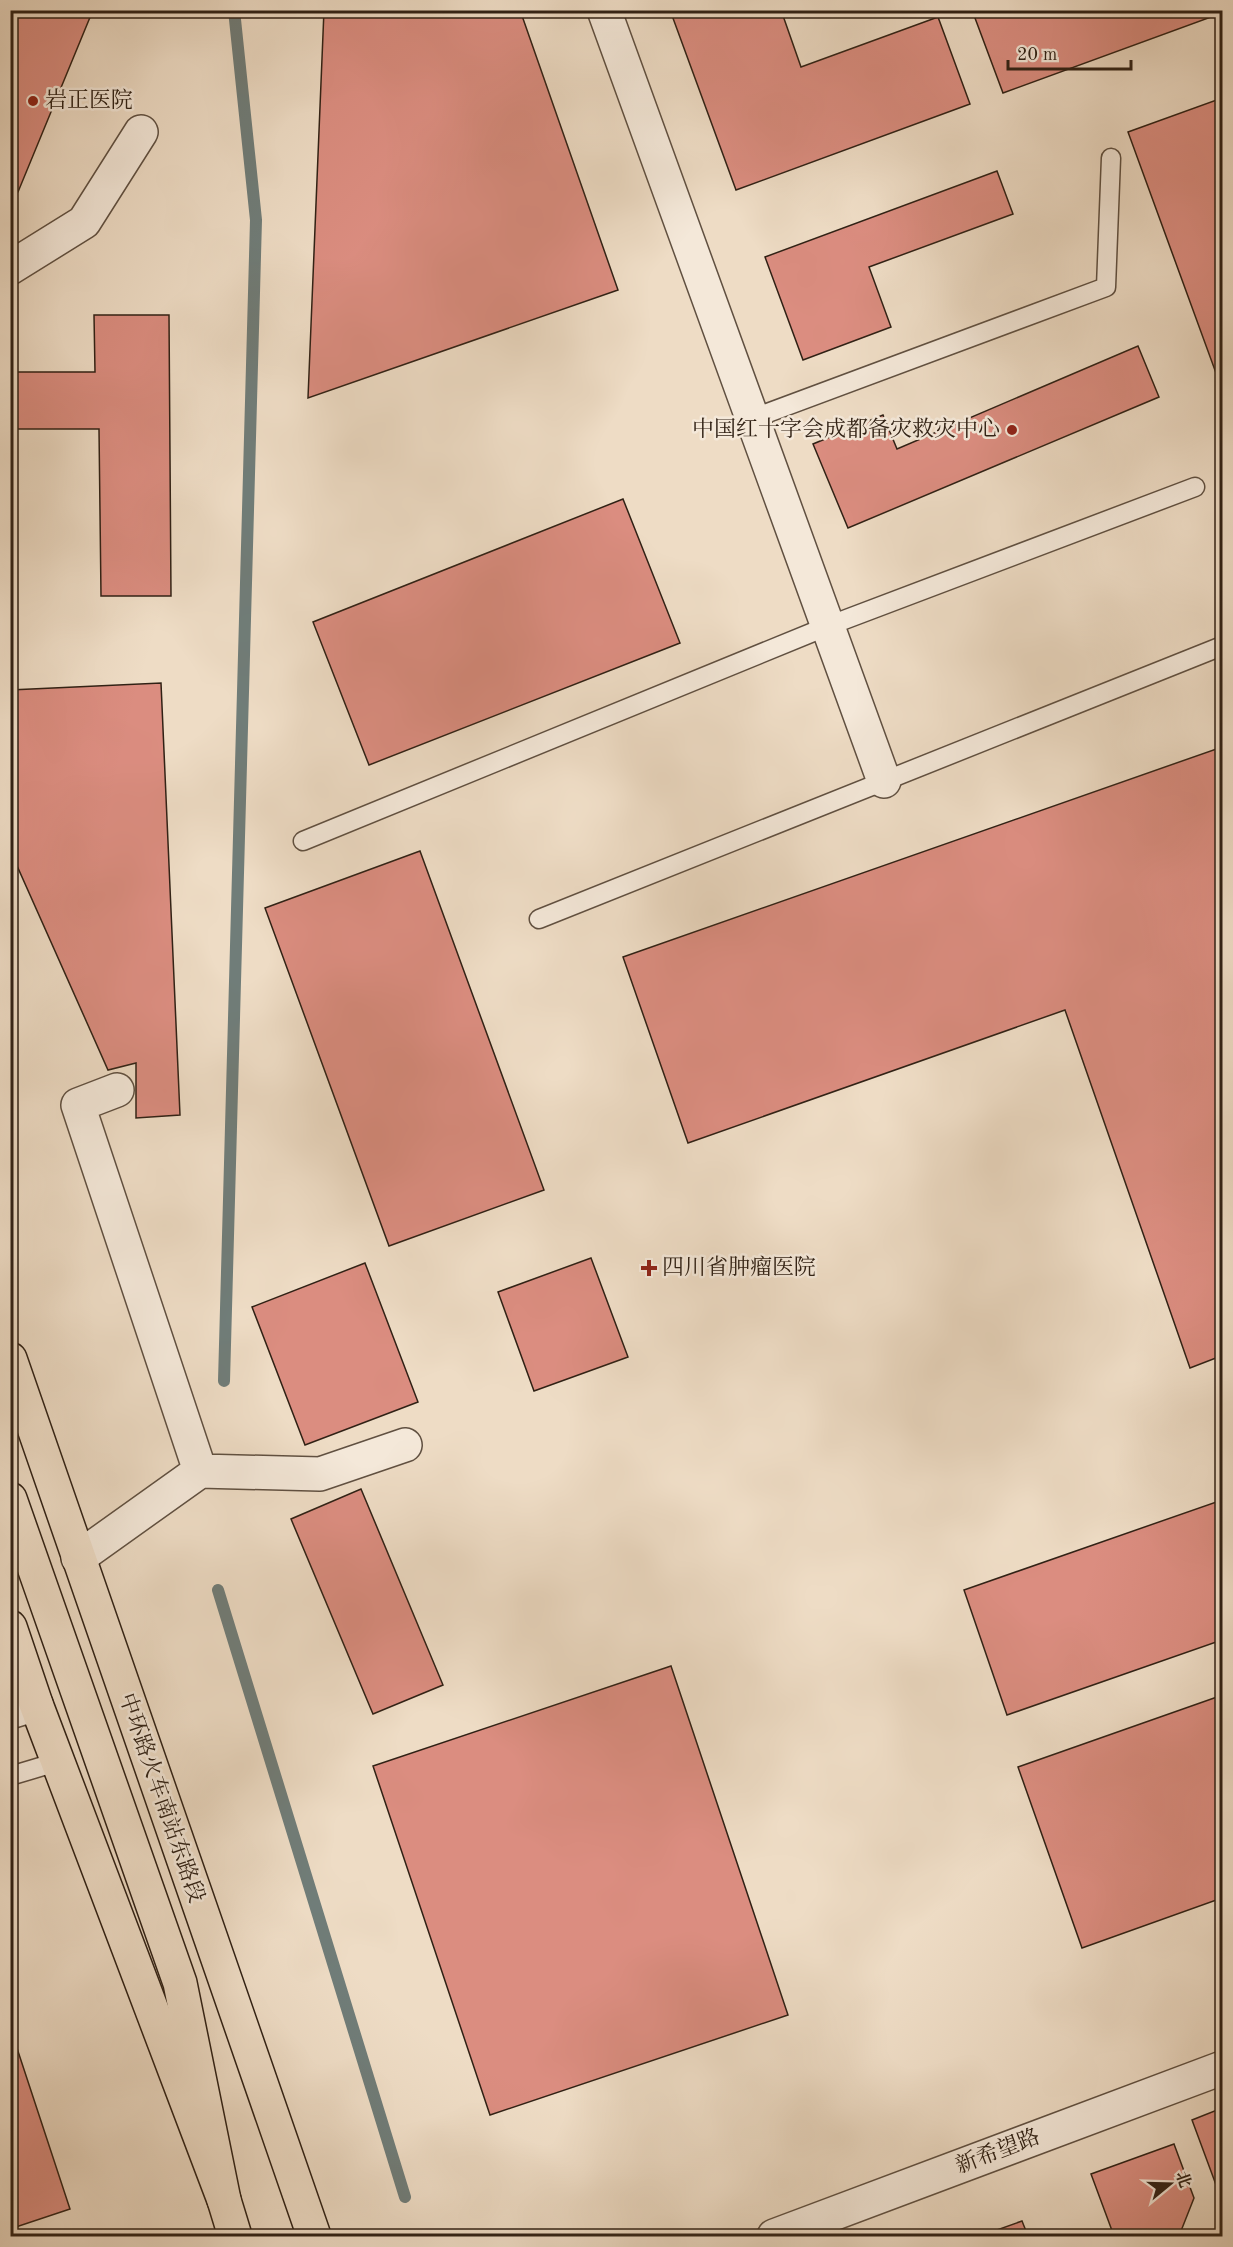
<svg xmlns="http://www.w3.org/2000/svg" width="1233" height="2247" font-family="'Old Standard TT','Noto Serif SC',serif">
  <rect width="100%" height="100%" fill="#eedcc5"/>
  <filter id="stains"><feTurbulence type="fractalNoise" baseFrequency=".00333" numOctaves="4"/><feColorMatrix values="0 0 0 0 .2 0 0 0 0 .09 0 0 0 0 .02 0 0 0 .5 -.17"/></filter>
  <radialGradient id="worn" r=".72"><stop offset=".6" stop-color="#630" stop-opacity="0"/><stop offset="1" stop-color="#630" stop-opacity=".3"/></radialGradient>
  <g fill="none" stroke-linecap="round" stroke-linejoin="round">
    <!-- stream -->
    <path stroke="#707d79" stroke-width="12" d="M224,1381l32,-1161 -22,-210
      M218,1590l187,607"/>
  </g>
  <!-- building -->
  <path fill="#db8d80" stroke="#302115" stroke-width="1.5" d="M10,10h83l-75,182 -8,3z
    M324,10h196l98,280 -310,108z
    M670,10h111l20,57 137,-50 32,87 -234,86z
    M972,10h250v3l-219,80z
    M1222,98v285l-2,1 -92,-252z
    M997,171l16,43 -144,53 22,60 -88,33 -38,-103z
    M94,315h75l2,281h-70l-2,-167h-89v-57h85z
    M1138,346l21,51 -311,131 -35,-84 70,-29 14,34z
    M623,499l57,144 -311,122 -56,-143z
    M161,683l19,432 -44,3v-55l-28,7 -98,-220v-160z
    M1222,747v612l-1,-3 -31,12 -125,-358 -377,133 -65,-186z
    M420,851l124,339 -155,56 -124,-338z
    M591,1258l37,99 -94,34 -36,-99z
    M365,1263l53,139 -113,43 -53,-138z
    M361,1489l82,196 -70,29 -82,-195z
    M1222,1500v140l-215,75 -43,-125z
    M671,1666l117,349 -298,100 -117,-349z
    M1217,1697l5,16v185l-140,50 -64,-181z
    M10,2027l60,182 -60,20z
    M1222,2108v93l-30,-81z
    M1174,2144l20,54 -15,38h-65l-23,-62z
    M1022,2221l6,15h-48z"/>
  <g fill="none" stroke-linecap="round" stroke-linejoin="round">
    <!-- service casing -->
    <g stroke="#605041" stroke-width="21">
      <path id="service" d="M754,418l352,-131 5,-129
        M303,841l525,-215 367,-139
        M539,919l683,-273
        M10,1776l50,-15"/>
    </g>
    <!-- minor casing -->
    <g stroke="#605041" stroke-width="36">
      <path id="minor" d="M604,10l280,771
        M10,268l74,-46 57,-90
        M117,1090l-39,15 122,366
        M78,1558l122,-87 120,3 85,-29
        M774,2236l448,-168"/>
    </g>
    <!-- tertiary casing -->
    <g stroke="#605041" stroke-width="36">
      <path id="tertiary" d="M10,1712l26,-8"/>
    </g>
    <!-- primary casing -->
    <g stroke="#302115" stroke-width="36">
      <path id="primary" d="M10,1359l304,877
        M10,1627l26,77 188,496 11,36"/>
    </g>
    <!-- motorway casing -->
    <g stroke="#302115" stroke-width="36">
      <path id="motorway" d="M10,1499l170,484 44,217"/>
    </g>
    <!-- service -->
    <use href="#service" stroke="#f4e8d9" stroke-width="18"/>
    <!-- minor -->
    <use href="#minor" stroke="#f4e8d9" stroke-width="33"/>
    <!-- tertiary -->
    <use href="#tertiary" stroke="#f4e8d9" stroke-width="33"/>
    <!-- primary -->
    <use href="#primary" stroke="#eedcc5" stroke-width="33"/>
    <!-- motorway -->
    <use href="#motorway" stroke="#eedcc5" stroke-width="33"/>
  </g>
  <!-- markers -->
  <g fill="#8f2418" stroke="#f4e8d9" stroke-width="2">
    <circle cx="33" cy="101" r="6"/>
    <circle cx="1012" cy="430" r="6"/>
    <path d="M646 1259h6v6h6v6h-6v6h-6v-6h-6v-6h6z"/>
  </g>
  <g text-anchor="middle" dominant-baseline="central" stroke-width="5" stroke-linejoin="round" paint-order="stroke">
    <!-- poi labels -->
    <g font-size="22" fill="#302115" stroke="#f4e8d9" text-anchor="start">
      <text x="45" y="101">岩正医院</text>
      <text x="1000" y="430" text-anchor="end">中国红十字会成都备灾救灾中心</text>
      <text x="662" y="1268">四川省肿瘤医院</text>
    </g>
    <!-- street labels -->
    <g font-size="22" fill="#302115" stroke="#f4e8d9">
      <text transform="translate(161 1798) rotate(71)">中环路火车南站东路段</text>
      <text transform="translate(998 2152) rotate(-21)">新希望路</text>
    </g>
  </g>
  <!-- margin -->
  <rect width="1233" height="2247" fill="none" stroke="#eedcc5" stroke-width="36"/>
  <rect x="12" y="12" width="1209" height="2223" fill="none" stroke="#302115" stroke-width="3"/>
  <rect x="18" y="18" width="1197" height="2211" fill="none" stroke="#302115" stroke-width="1.5"/>
  <!-- north arrow -->
  <g transform="translate(1170 2184) rotate(71)" stroke="#f4e8d9" stroke-width="4.5" paint-order="stroke">
  <path d="M0-4.5L10 22L0 15L-10 22Z" fill="#302115"/>
  <text y="-9" font-size="16" font-weight="bold" text-anchor="middle" fill="#302115">北</text>
  </g>
  <!-- scale -->
  <path d="M1008 60v9h123v-9" fill="none" stroke="#302115" stroke-width="3"/>
  <text x="1017" y="60" font-size="18" fill="#302115" stroke="#f4e8d9" stroke-width="4.5" paint-order="stroke">20 m</text>
  <rect width="100%" height="100%" filter="url(#stains)"/>
  <rect width="100%" height="100%" fill="url(#worn)"/>
</svg>
